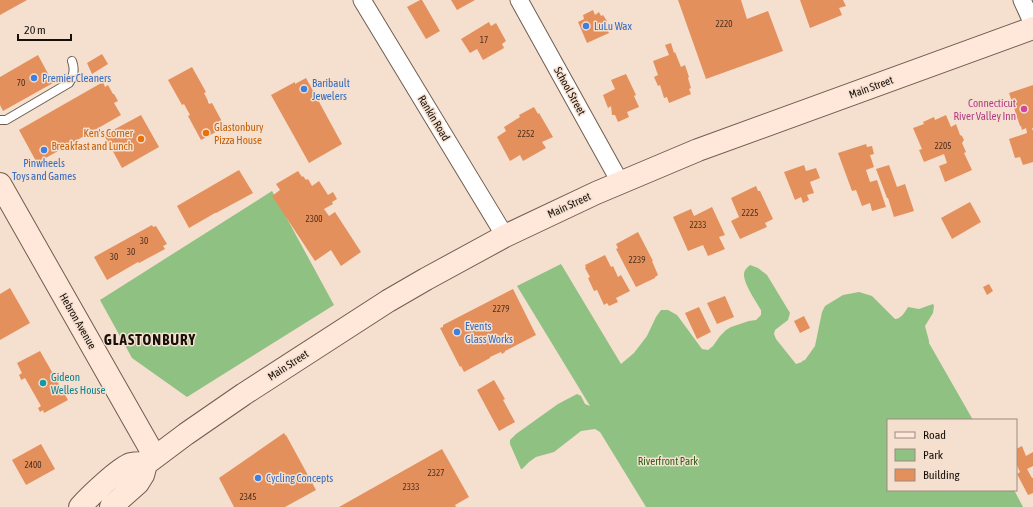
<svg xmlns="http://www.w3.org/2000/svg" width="1033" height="507" font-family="'Asap Condensed',sans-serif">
  <rect width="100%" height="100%" fill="#f5dfce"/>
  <!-- green -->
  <path fill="#8fc182" d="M272,191l62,114 -147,92 -55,-39 -32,-58z
    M561,264l60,100 13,-11 13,-17 9,-19 5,-7h7l9,5 25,34 6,1 5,-4 7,-10 6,-6 5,-3 18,-6 7,-1 5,-5v-5c-5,-9 -18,-27 -17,-37 1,-4 3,-5 6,-8l8,3 9,7 23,38 -2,7 -13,10 -1,4 2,5 20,25 6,-2v-1l3,-1 10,-14 7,-34 3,-6 18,-11 16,-3 13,4 23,23c6,0 10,-7 13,-12l11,2 14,-5 1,2 -1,7 -8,13 4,15v2l44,77h-85v70h126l9,17h-377l-46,-75 -5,-3 -14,2 -27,21 -18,5 -7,5 -7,7h-1l-11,-25v-4l6,-6 42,-30 19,-10 4,2 4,8 5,2 -73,-120z"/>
  <!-- building -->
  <path fill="#e4905d" d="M0,0h27l-27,15z
    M420,0h2l18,31 -14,8 -19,-32z
    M451,0h24l-18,10z
    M678,0h63l6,19 21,-8 15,40 -77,28z
    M800,0h43l3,6 -7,2 3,7 -32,13z
    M593,10l2,5 4,-3 2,4 2,-1 4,6 -3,2 5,10 -22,10 -9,-21 6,-3 -1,-4z
    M489,22l2,4 5,-3 10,18 -4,3 2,4 -21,12 -6,-11 -7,4 -9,-14z
    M671,43l3,10 1,-1 6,15 4,-2 4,12 -1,1 3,10 -2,1 2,5 -22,9 -2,-6 -3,1 -4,-13 -2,1 -4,-9 4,-2 -5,-14 16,-6 -4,-10z
    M102,54l6,10 -16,10 -5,-11z
    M38,55l15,28 -50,28 -3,-6v-28z
    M192,67l14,25 -2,1 4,8v1l1,2 3,-1 13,24 -24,13 -13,-24 2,-1 -6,-11 -2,1 -14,-25z
    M626,74l10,21 -2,1 5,11 -12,5 2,5 -11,5 -3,-7h-3l-1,-9 -3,2 -5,-13 12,-6 -4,-9z
    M306,78l36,66 -33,19 -38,-68 24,-13v2z
    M103,82l2,5 3,-2 5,9h1l4,7 -4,2 7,12 -84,48 -18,-33z
    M1033,85v43h-1l1,3v31l-10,3 -3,-8 -5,1 -6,-19 18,-6 -1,-5 -4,2 -1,-4h-1l-11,-33z
    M534,107l4,7 1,-1 14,24 -11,5 4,6 -23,13 -3,-6 -10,6 -13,-24 9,-6 -2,-4 16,-10 -1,-2z
    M141,115l18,32 -37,21 -18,-33z
    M946,115l5,12 5,-3 4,11 2,1 2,4 -2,3 4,9 -2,1 8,17 -27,12 -6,-16 8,-3 -3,-9 -20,8 -5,-12 3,-1 -9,-21 11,-4 -1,-2 11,-5 1,3z
    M866,144l1,3 5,-1 2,8 -4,1 4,12 -8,3 4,12 7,-2 9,27 -14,4 -2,-8 -8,3 -6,-16 -4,1 -14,-38z
    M804,165l2,6 10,-3 4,10 -10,4 4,11 -7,2 2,5 -6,3 -2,-6 -6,3 -11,-28z
    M889,165l8,22 8,-3 9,27 -20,6 -6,-19h-1l-11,-29z
    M239,170l14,23 -37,20h-1l-26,15 -12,-22z
    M298,171l4,6 1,-1 3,4 2,-1 4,7 7,-5 9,14 5,-3 4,7 -5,3 1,2 -9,5 5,7 6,-4 26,40 -20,14 -10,-16 -16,11 -43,-65 8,-6 -4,-6z
    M756,186l2,5h2l13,28 -8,4 2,4 -27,12 -9,-18 8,-4 -8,-19z
    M970,202l11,20 -29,17 -11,-21z
    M712,207l13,28 -6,2 6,12 -17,7 -5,-11 -15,6 -15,-34 18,-8 3,7z
    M152,225l1,2 3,-1 11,18 -4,2 2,3 -26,14 -1,-1 -31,18 -13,-23z
    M638,232l15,29h-1l6,14 -3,2v1l-19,9 -20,-38 2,-1 -2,-4z
    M605,255l6,12 2,-1 5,11 3,-2 9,16 -14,7 2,4 -9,4 -2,-3 -3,2 -7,-15 -3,1 -6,-13 2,-1 -5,-9 1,-1 -1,-2z
    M989,284l4,7 -6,4 -4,-8z
    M10,288l20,35 -30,17v-46z
    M513,289l23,46 -31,16v1l-3,2 -1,-2 -11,5v1l-26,14 -3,-6 -1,1 -20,-39 3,-1v-2z
    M725,296l9,21 -17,7 -10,-21z
    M699,307l12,25 -14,7 -12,-26z
    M804,316l6,12 -10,5 -6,-12z
    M40,351l28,49 -24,13 -1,-3 -3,2 -2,-4 3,-2 -16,-28 -4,2 -1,-3 -1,-2 3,-2 -5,-10z
    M494,380l11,19 -2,1 12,22 -16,9 -22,-41z
    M284,433l2,3v-1l30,55 -31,17h-51l-15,-29z
    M41,444l14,25 -29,16 -14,-25z
    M1022,446l4,10 7,-4v14l-6,3 5,9h1v15l-5,2 -11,-21 3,-2 -4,-9v-14z
    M442,449l27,48 -14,8 1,2h-117z"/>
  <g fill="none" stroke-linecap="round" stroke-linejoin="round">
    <!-- service casing -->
    <g stroke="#705d4f" stroke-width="10">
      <path id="service" d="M0,120h6l63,-37c5,-7 6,-14 3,-22"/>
    </g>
    <!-- minor casing -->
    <g stroke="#705d4f" stroke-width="19">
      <path id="minor" d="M362,0l143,236
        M519,0l101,182
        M1022,0l11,24"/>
    </g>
    <!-- secondary casing -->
    <g stroke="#705d4f" stroke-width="24">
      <path id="secondary" d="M0,184l155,273
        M80,507c9,-10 39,-39 51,-43 5,-1 10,-1 15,0
        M111,507l27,-24 5,-8 3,-11 40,-30 58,-40 144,-93 38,-22 79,-43 91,-43 102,-43 335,-122"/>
    </g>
    <!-- service -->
    <use href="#service" stroke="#fff" stroke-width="8"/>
    <!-- minor -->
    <use href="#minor" stroke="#fff" stroke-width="17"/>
    <!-- secondary -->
    <use href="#secondary" stroke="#ffe7da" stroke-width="22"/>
  </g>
  <!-- markers -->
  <g fill="#3f7fe0" stroke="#f5dfce" stroke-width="1.5">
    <circle cx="586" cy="26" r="4"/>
    <circle cx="34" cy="78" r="4"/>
    <circle cx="304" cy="89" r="4"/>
    <circle cx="44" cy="150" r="4"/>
    <circle cx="457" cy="332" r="4"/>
    <circle cx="258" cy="478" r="4"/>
  </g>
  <circle fill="#d1479c" stroke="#f5dfce" stroke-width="1.5" cx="1024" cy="109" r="4"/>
  <g fill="#e8710a" stroke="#f5dfce" stroke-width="1.5">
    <circle cx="206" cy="133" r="4"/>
    <circle cx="141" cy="139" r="4"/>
  </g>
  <circle fill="#0f9aa8" stroke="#f5dfce" stroke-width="1.5" cx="43" cy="383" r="4"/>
  <g text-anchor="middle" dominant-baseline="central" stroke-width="3" stroke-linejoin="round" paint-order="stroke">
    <!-- number labels -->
    <g font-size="9" fill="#4a301f">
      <text x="724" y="24">2220</text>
      <text x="484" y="40">17</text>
      <text x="21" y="83">70</text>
      <text x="526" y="134">2252</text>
      <text x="943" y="146">2205</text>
      <text x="750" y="213">2225</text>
      <text x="314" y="219">2300</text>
      <text x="698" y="225">2233</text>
      <text x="144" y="241">30</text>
      <text x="131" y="252">30</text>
      <text x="114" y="257">30</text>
      <text x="637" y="260">2239</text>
      <text x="501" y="309">2279</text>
      <text x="33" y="465">2400</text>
      <text x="436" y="473">2327</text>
      <text x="411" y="487">2333</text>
      <text x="248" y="497">2345</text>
    </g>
    <!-- shop labels -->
    <g font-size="11" fill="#366cbe" stroke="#f5dfce" text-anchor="start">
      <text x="594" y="26">LuLu Wax</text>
      <text x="42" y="78">Premier Cleaners</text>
      <text x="312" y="83">Baribault<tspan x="312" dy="13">Jewelers</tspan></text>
      <text x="44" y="163" text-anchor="middle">Pinwheels<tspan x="44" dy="13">Toys and Games</tspan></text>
      <text x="465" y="326">Events<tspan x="465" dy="13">Glass Works</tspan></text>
      <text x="266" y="478">Cycling Concepts</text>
    </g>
    <!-- street labels -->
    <g font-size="11" fill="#17100a" stroke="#f5dfce">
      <text transform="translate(871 87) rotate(-20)">Main Street</text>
      <text transform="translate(570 91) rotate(61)">School Street</text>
      <text transform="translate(434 118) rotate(59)">Rankin Road</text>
      <text transform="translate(569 205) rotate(-25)">Main Street</text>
      <text transform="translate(78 321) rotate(60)">Hebron Avenue</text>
      <text transform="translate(288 365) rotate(-33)">Main Street</text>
    </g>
    <!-- hotel labels -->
    <g font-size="11" fill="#b23c85" stroke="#f5dfce" text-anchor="end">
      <text x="1016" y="103">Connecticut<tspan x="1016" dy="13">River Valley Inn</tspan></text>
    </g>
    <!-- food labels -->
    <g font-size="11" fill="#c56008" stroke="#f5dfce" text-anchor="start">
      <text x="214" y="127">Glastonbury<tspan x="214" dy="13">Pizza House</tspan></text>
      <text x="133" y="133" text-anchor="end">Ken's Corner<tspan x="133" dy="13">Breakfast and Lunch</tspan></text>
    </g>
    <!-- culture labels -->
    <g font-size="11" fill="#0d838f" stroke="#f5dfce" text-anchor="start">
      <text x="51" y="377">Gideon<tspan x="51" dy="13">Welles House</tspan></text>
    </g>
    <!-- park labels -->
    <g font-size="11" fill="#2a6319" stroke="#f5dfce">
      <text x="668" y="461">Riverfront Park</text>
    </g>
    <!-- district labels -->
    <g font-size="15" font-weight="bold" letter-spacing="1" fill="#17100a" stroke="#f5dfce">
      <text x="150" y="339">GLASTONBURY</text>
    </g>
  </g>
  <!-- legend -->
  <rect x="887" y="419" width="130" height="72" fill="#f5dfce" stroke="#9c8c80"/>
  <rect x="895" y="432" width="20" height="6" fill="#ffe7da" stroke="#9c8c80"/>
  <text x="923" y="439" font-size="12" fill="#17100a">Road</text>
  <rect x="895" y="449" width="20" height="12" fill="#8fc182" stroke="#9c8c80"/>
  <text x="923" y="459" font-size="12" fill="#17100a">Park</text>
  <rect x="895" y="469" width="20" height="12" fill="#e4905d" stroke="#9c8c80"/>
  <text x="923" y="479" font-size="12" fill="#17100a">Building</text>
  <!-- scale -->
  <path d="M18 34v6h53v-6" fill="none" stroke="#17100a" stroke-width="2"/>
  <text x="24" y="34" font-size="12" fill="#17100a" stroke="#f5dfce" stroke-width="3" paint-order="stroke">20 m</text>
</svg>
